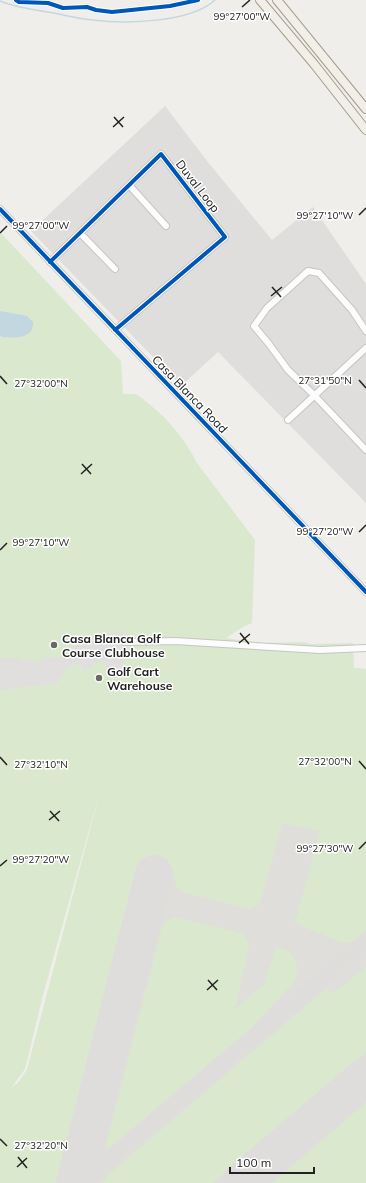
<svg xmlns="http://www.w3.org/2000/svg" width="366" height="1183" font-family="Mulish,sans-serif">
  <rect width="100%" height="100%" fill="#efeeeb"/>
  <!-- residential -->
  <path fill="#dfdedc" d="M165,106l42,55 65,79 41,-33 53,77v219l-148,-151 -37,34 -150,-155z"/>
  <!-- airport -->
  <path fill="#dfdeda" d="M167,660l199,9v514h-366v-88l8,-3 10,-9 9,-13 88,-333 17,-38z"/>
  <!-- grass -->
  <path fill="#dae9cd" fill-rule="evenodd" d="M0,232l121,129 2,33h13c26,18 47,41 61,69l58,77 -3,83 -9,4 -17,11 34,5 43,-1 9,2 41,-1 1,25 12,1v261c-7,6 -13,14 -23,13l-48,-20 25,-92 -38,-8 -20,74 -3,7 -9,5 -68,-17 -6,-6 -2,-10 -37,-9 -81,316h-56zM102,784l-75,286 -9,13 -6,4 13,-18 4,-16 14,-58z
    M175,917l69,17 5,11 -14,64 30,-26 11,-36c20,4 24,15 19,34l-44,47 -143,121 -2,-3 56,-219 4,-6z
    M366,967v85l-153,131h-111l5,-7 220,-188 6,6z
    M366,1103v80h-94z"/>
  <!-- parking -->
  <path fill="#e0dfde" d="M124,632l2,12 -2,19 -5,13 -6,2 -12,-18 -17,11 -4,-7h-4l-10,5 -6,8 -2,6 -58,7v-31l19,-2 1,4 15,-2 -1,4h4l6,-5 22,-1 9,-2 -2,-15 3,-2 18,3 4,-2 3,-5z"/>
  <!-- water -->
  <path fill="#c2d7df" d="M0,311l27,5 6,6c1,17 -18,16 -31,15l-2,-2z"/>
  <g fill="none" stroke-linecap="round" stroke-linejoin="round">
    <!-- stream -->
    <path stroke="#c2d7df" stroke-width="1.5" d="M0,1c17,7 35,9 54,12 13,3 26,6 39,7 33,4 97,3 122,-20"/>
    <!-- taxiway -->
    <path stroke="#dedddc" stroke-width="15" d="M84,1147c0,12 4,24 19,18
      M71,1183l8,-16
      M86,1183l17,-18 263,-224"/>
    <!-- runway -->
    <path stroke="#dedddc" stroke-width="38" d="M75,1183l79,-309
      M240,1183l126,-107"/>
    <!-- minor casing -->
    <g stroke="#c5c5c3" stroke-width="8">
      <path id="minor" d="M129,185l37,41
        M0,209l366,383
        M80,233l35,36
        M50,262l111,-108 64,83 -110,93
        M366,331l-14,-21 -33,-37 -11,-2 -41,37 -13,18 15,18 19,26 26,25 52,55
        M288,420l78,-72
        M125,642l50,-1 145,9 46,-2"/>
    </g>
    <!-- major casing -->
    <g stroke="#a49d89" stroke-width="10">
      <path id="major" d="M260,0l54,64 52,66
        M277,0l89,109"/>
    </g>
    <!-- minor -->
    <use href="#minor" stroke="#fdfcfc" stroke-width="6"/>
    <!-- major -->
    <use href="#major" stroke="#f2eee8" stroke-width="8"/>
    <!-- cycleway casing -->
    <g stroke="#fff" stroke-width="6">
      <path id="cycleway" d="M16,0l3,2 29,1 15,5 24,-1 9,3 16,2 58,-6 28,-6
        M0,209l366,383
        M50,262l111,-108 64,83 -110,93"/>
    </g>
    <!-- cycleway -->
    <use href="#cycleway" stroke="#0057b8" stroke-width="4"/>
  </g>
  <!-- ticks -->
  <path fill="none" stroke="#222" stroke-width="1.5" d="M242,7l8,-7M114,117l9,10M113,127l11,-10M359,215l7,-7M0,233l7,-7M272,287l9,10M271,296l11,-9M0,376l7,8M359,380l7,8M82,464l9,10M81,474l11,-10M359,532l7,-7M0,550l7,-7M240,633l9,11M239,643l11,-9M0,757l7,8M359,761l7,8M50,811l9,10M49,820l11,-9M359,849l7,-7M0,866l7,-6M208,980l9,10M207,990l11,-10M0,1139l7,7M18,1157l9,11M17,1167l10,-9"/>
  <!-- markers -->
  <g fill="#6a6968" stroke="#fff" stroke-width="1.5">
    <circle cx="54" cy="645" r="4"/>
    <circle cx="99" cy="678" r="4"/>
  </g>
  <g text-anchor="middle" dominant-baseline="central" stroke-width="3" stroke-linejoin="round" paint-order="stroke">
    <!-- street labels -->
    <g font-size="12" fill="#222" stroke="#fff">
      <text transform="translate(198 186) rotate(52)">Duval Loop</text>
      <text transform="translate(190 394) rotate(46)">Casa Blanca Road</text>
    </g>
    <!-- poi labels -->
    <g font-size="12" font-weight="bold" fill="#222" stroke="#fff" text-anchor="start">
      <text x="62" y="638">Casa Blanca Golf<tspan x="62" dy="14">Course Clubhouse</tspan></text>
      <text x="107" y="671">Golf Cart<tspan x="107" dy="14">Warehouse</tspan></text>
    </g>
  </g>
  <g font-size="10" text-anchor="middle" fill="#222" stroke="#fff" stroke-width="3" stroke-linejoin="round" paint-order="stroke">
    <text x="242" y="20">99°27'00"W</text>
    <text x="325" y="219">99°27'10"W</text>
    <text x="41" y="229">99°27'00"W</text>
    <text x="325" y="384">27°31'50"N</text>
    <text x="41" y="387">27°32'00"N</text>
    <text x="325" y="535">99°27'20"W</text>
    <text x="41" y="546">99°27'10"W</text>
    <text x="325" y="765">27°32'00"N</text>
    <text x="41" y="768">27°32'10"N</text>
    <text x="325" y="852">99°27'30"W</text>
    <text x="41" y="863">99°27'20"W</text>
    <text x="41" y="1149">27°32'20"N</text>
  </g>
  <!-- scale -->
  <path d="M230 1167v6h84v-6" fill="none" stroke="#222222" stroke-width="2"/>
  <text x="236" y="1167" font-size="12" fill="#222222" stroke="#ffffff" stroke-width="3" paint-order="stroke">100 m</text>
</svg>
